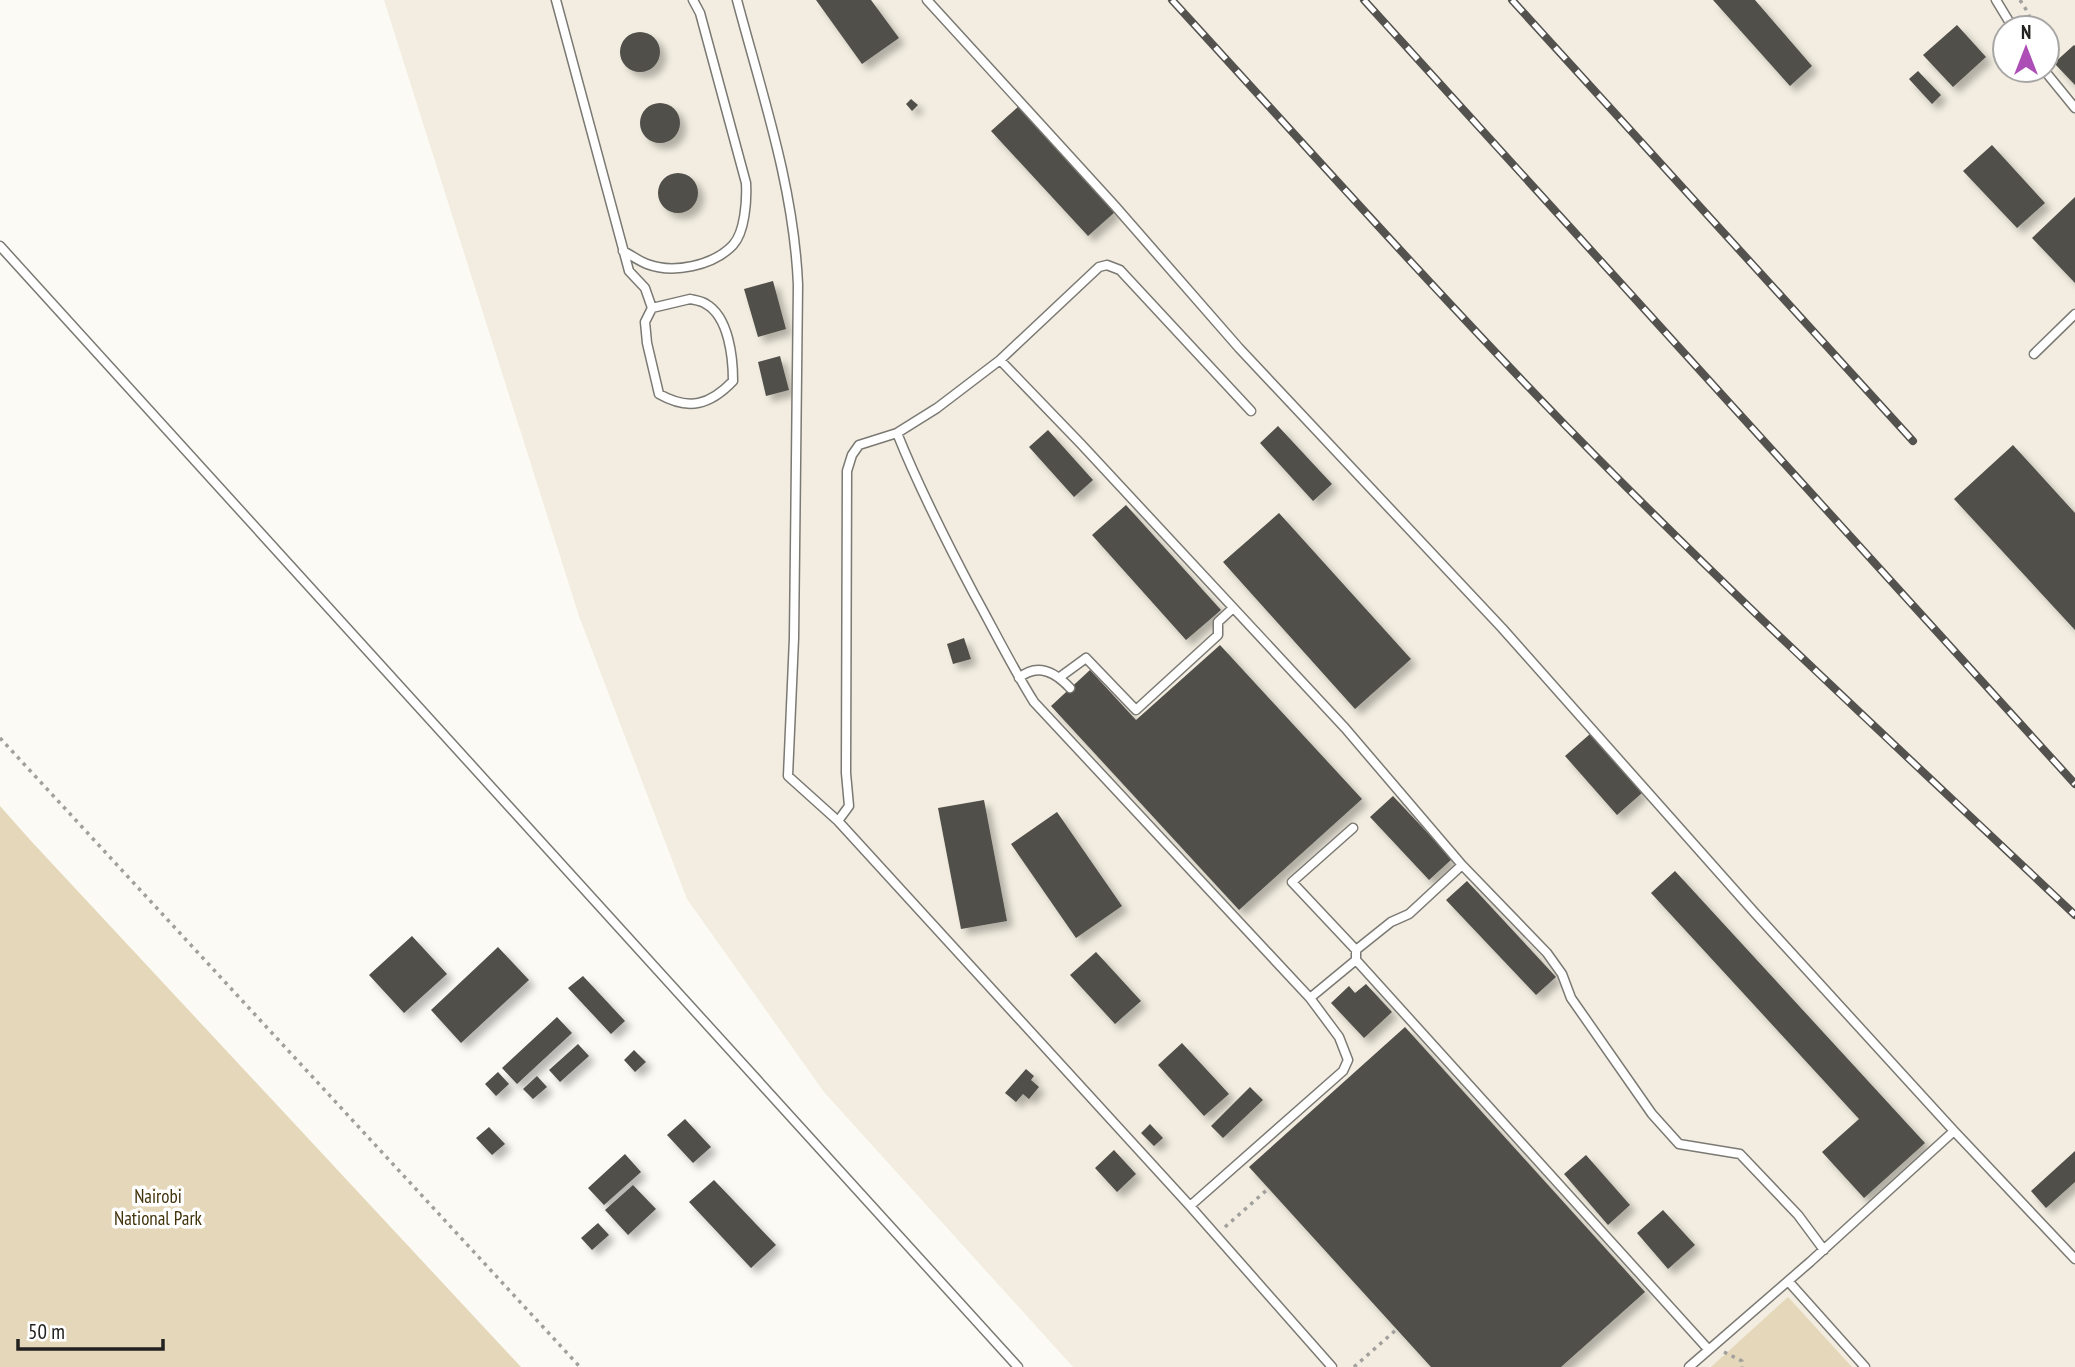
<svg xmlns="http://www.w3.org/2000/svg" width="2075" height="1367" font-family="'PT Sans Narrow',sans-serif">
  <defs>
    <filter id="shadow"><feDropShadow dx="6" dy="6" stdDeviation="3.5" flood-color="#0004"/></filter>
  </defs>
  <rect width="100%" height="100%" fill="#fcfaf4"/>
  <!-- built -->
  <path fill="#f2ede0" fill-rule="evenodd" d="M384,0h1691v1367h-1002l-249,-275 -137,-193 -108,-283zM2005,28h42v42h-42z"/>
  <!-- green -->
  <path fill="#e5d8ba" d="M0,806l32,36 489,525h-521z
    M1788,1297l64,70h-141z"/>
  <!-- building -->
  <path fill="#514f4a" filter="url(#shadow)" d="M816,0h55l28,38 -37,26z
    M1713,0h42l57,66 -22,20z
    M1957,25l29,32 -33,30 -30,-32z
    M620 52a20 20 0 1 1 40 0a20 20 0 1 1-40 0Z
    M2074,45l1,1v39l-21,-22z
    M1918,71l23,24 -9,9 -23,-25z
    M911,99l7,6 -6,6 -6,-7z
    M640 123a20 20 0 1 1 40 0a20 20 0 1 1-40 0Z
    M1019,106l96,106 -27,24 -97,-105z
    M1992,145l53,58 -28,25 -54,-57z
    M658 193a20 20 0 1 1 40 0a20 20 0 1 1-40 0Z
    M2075,197v86l-43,-45z
    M773,281l13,48 -28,8 -14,-48z
    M780,356l9,34 -23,6 -8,-34z
    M1278,426l54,58 -19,17 -53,-58z
    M1048,430l45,50 -19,17 -45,-50z
    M2013,445l62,68v117l-121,-131z
    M1126,505l95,105 -35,30 -94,-105z
    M1279,513l132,146 -56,50 -132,-147z
    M964,638l7,21 -18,5 -6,-20z
    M1220,645l142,154 -123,111 -188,-204 39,-36 46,50z
    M1590,734l52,59 -25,22 -52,-59z
    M1393,796l59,63 -23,21 -59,-63z
    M984,800l23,121 -46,8 -23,-121z
    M1057,812l65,94 -46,32 -65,-94z
    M1675,871l250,272 -61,55 -42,-46 37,-33 -208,-226z
    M1467,881l89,96 -20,18 -90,-95z
    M412,936l35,38 -43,39 -35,-38z
    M498,947l31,33 -68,63 -30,-33z
    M1096,952l45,49 -26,23 -45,-49z
    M583,976l42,45 -14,13 -43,-46z
    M1366,984l26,28 -28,26 -33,-35 18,-17 6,7z
    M557,1017l15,16 -55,51 -15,-16z
    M1405,1027l240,265 -84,75h-130l-182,-200z
    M1182,1043l47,51 -25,22 -46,-51z
    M578,1044l11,12 -29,26 -11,-12z
    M634,1050l12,12 -11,10 -11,-12z
    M1026,1069l8,7 -3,4 8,7 -10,12 -6,-5 -7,8 -11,-9z
    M498,1072l11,12 -13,12 -11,-12z
    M537,1076l10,11 -14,12 -10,-10z
    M1250,1087l13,13 -40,38 -12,-12z
    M685,1119l26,28 -18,16 -26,-28z
    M1150,1124l13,14 -9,8 -13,-13z
    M489,1127l16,17 -13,11 -16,-17z
    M1114,1150l22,24 -19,18 -22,-24z
    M2075,1151v31l-29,26 -15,-17z
    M625,1154l16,18 -37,33 -16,-17z
    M1586,1155l44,50 -22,20 -44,-51z
    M714,1180l62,65 -25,23 -62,-66z
    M633,1185l23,24 -28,26 -23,-25z
    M1663,1210l32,35 -27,24 -31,-36z
    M598,1223l11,12 -17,15 -11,-12z"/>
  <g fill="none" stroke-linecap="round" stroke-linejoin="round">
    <!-- service casing -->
    <g stroke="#7b7973" stroke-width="11">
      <path id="service" d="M556,0l73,271 16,17 7,20
        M737,0c25,94 57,187 61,285l-4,353 -6,138 50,45 352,385 142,161
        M927,0l188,206 124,142 263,280 252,284 200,219 121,128
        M1996,0l17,28
        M2044,70l31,38
        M0,246l1018,1121
        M623,251c8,4 16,10 24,13 26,10 66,2 86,-19 12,-13 14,-45 13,-62l-46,-170 -7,-13
        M690,299c4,1 12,2 16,5 23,13 27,54 27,77 -23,24 -44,30 -74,13l-12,-51 -2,-21 7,-14z
        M2034,354l41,-40
        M1000,360l81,84 264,284 117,137 85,88 15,21 9,24 81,116 27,30 61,10 58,61 26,35
        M897,433c22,55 49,108 77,161 20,36 38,73 60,108l276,296 29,39 9,23 -5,11 -153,135
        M1060,677l26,-19 50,52 82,-75v-13l15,-14
        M1019,678c19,-16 37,-5 51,10
        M838,821l11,-15 -3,-33 1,-302 5,-16 7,-10 38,-12 40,-25 63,-48 99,-93 8,-2 13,5 131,141
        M1353,828l-61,54 64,68
        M1356,960l352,389
        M1310,998l46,-38v-10l35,-28 18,-8 53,-49
        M1789,1282l76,85
        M1689,1367l121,-105 144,-131"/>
    </g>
    <!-- path -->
    <path stroke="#a2a09c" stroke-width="3.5" stroke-dasharray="3.5 5" stroke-linecap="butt" d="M2020,0l7,11 7,17
      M0,738l580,629
      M1225,1227l44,-39
      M1724,1352l18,9v6
      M1354,1367l43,-38"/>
    <!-- service -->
    <use href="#service" stroke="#fff" stroke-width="8"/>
    <!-- rail casing -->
    <g stroke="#53524f" stroke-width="8">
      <path id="rail" d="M1172,0c131,143 260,288 395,427 164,168 338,327 508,488
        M1364,0l711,784
        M1512,0l401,441"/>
    </g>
    <!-- rail -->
    <use href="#rail" stroke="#fff" stroke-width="5" stroke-dasharray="16" stroke-linecap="butt"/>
  </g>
  <g text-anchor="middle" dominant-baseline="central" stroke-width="7" stroke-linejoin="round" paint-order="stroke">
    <!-- park labels -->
    <g font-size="19" fill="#42330b" stroke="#fff">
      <text x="158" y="1196">Nairobi<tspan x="158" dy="22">National Park</tspan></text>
    </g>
  </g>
  <!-- north arrow -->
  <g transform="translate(2026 49)"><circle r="33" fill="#ffffff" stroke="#a7a6a5" stroke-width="2"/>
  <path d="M0-5L12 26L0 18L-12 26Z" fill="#ad4eb7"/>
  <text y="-10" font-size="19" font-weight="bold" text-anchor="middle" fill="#22211f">N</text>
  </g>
  <!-- scale -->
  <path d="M18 1339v10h145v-10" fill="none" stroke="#22211f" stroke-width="3.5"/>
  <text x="28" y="1339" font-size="21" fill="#22211f" stroke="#ffffff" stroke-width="5" paint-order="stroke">50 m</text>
</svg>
